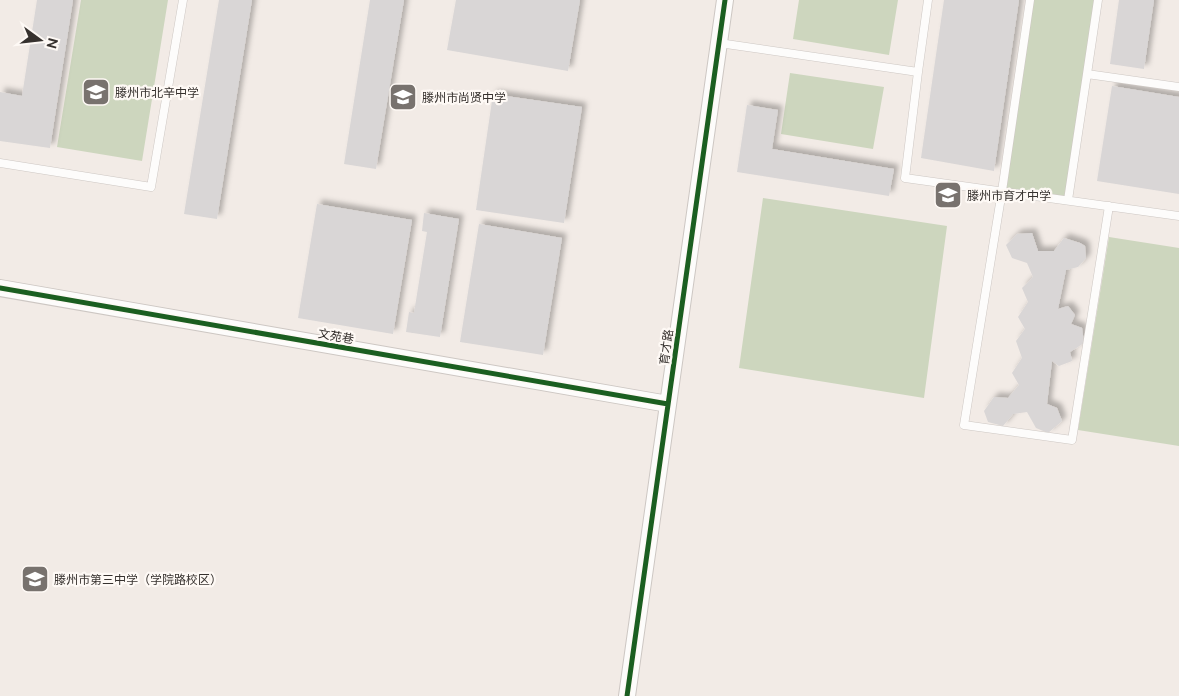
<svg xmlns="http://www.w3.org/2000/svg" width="1179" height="696" font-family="Ubuntu,'Noto Sans SC',sans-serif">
  <defs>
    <filter id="shadow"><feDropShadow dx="4.5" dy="-4.5" stdDeviation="2.5" flood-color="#0004"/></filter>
  </defs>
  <rect width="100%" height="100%" fill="#f2ebe6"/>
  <!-- green -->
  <path fill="#cdd6be" d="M81,0h87l-26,161 -85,-14z
    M799,0h99l-9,55 -96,-16z
    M1030,0h68l-30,200 -66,-9z
    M790,73l94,14 -11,62 -92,-15z
    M763,198l184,28 -23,172 -185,-30z
    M1109,237l70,11v198l-101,-16z"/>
  <!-- building -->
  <path fill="#d9d6d6" filter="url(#shadow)" d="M37,0h36l-23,148 -50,-7v-49l22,4z
    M219,0h33l-35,219 -33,-5z
    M370,0h34l-28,169 -32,-5z
    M456,0h124l-12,71 -121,-21z
    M944,0h75l-25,171 -73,-13z
    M1119,0h35l-10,69 -34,-5z
    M1112,86l67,11v97l-82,-13z
    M493,94l89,13 -18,116 -88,-13z
    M747,105l31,5 -6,39 122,20 -5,27 -152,-24z
    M317,204l95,16 -19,114 -95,-16z
    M424,213l35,6 -19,118 -34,-5 3,-20 5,1 13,-81 -5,-1z
    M479,224l83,14 -19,117 -83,-13z
    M1032,233l6,18h16l10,-13 16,5 5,3 1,12 -8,9 -12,3 -8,39 10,-3 7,9 -4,9 11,4 2,15 -14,9 2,9 -13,5 -7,-5 -5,43 10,4 5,13 -14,12 -12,-5 -9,-16 -14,2 -10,12 -15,-4 -4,-11 10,-14 14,1 11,-13 -7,-12 10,-15 -6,-17 9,-12 -7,-12 10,-15 -6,-14 11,-11 -6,-14 -15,-5 -6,-13 11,-11z"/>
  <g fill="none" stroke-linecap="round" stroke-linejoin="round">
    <!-- lane casing -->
    <g stroke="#cdc7c3" stroke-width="9">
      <path id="lane" d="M1030,0l-28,191 -38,234 108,15 37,-234
        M719,43l199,29 -13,106 274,38
        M918,72l10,-72
        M1087,74l11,-74
        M0,163l151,24 32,-187
        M1068,200l19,-126 92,13"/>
    </g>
    <!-- street casing -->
    <g stroke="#cdc7c3" stroke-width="18">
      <path id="street" d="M0,288l668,116
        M627,696l98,-696"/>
    </g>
    <!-- lane -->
    <use href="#lane" stroke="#fdfcfb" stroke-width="8"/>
    <!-- street -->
    <use href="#street" stroke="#fdfcfb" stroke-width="16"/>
    <!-- cycleway casing -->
    <g stroke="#fef9f5" stroke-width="8">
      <path id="cycleway" d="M0,288l668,116
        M627,696l98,-696"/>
    </g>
    <!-- cycleway -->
    <use href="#cycleway" stroke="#1b5e20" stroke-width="5"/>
  </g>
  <!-- icons -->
  <defs>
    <g id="school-square" transform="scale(1.4375)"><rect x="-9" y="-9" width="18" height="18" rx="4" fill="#78726e" stroke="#fef9f5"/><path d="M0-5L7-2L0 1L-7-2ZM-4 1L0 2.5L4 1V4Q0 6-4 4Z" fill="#fff"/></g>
    <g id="university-square" transform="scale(1.4375)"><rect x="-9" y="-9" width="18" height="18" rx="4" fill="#78726e" stroke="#fef9f5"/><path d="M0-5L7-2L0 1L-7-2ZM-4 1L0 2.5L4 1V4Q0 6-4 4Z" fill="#fff"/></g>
  </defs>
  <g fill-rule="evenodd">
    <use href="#school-square" x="96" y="92"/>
    <use href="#school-square" x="403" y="97"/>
    <use href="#school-square" x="948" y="195"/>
    <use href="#university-square" x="35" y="579"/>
  </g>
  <g text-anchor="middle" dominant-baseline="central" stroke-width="4.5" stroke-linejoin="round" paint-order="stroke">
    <!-- poi labels -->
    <g font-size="12" fill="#36312e" stroke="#fef9f5" text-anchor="start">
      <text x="115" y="92">滕州市北辛中学</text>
      <text x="422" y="97">滕州市尚贤中学</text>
      <text x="967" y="195">滕州市育才中学</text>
      <text x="54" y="579">滕州市第三中学（学院路校区）</text>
    </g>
    <!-- street labels -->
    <g font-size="12" fill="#36312e" stroke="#fef9f5">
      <text transform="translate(336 336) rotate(10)">文苑巷</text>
      <text transform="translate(666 347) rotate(-82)">育才路</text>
    </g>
  </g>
  <!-- north arrow -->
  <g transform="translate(40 40) rotate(105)" stroke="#fef9f5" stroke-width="4" paint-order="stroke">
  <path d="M0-4L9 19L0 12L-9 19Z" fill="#36312e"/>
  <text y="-8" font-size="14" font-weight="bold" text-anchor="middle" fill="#36312e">N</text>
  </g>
</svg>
